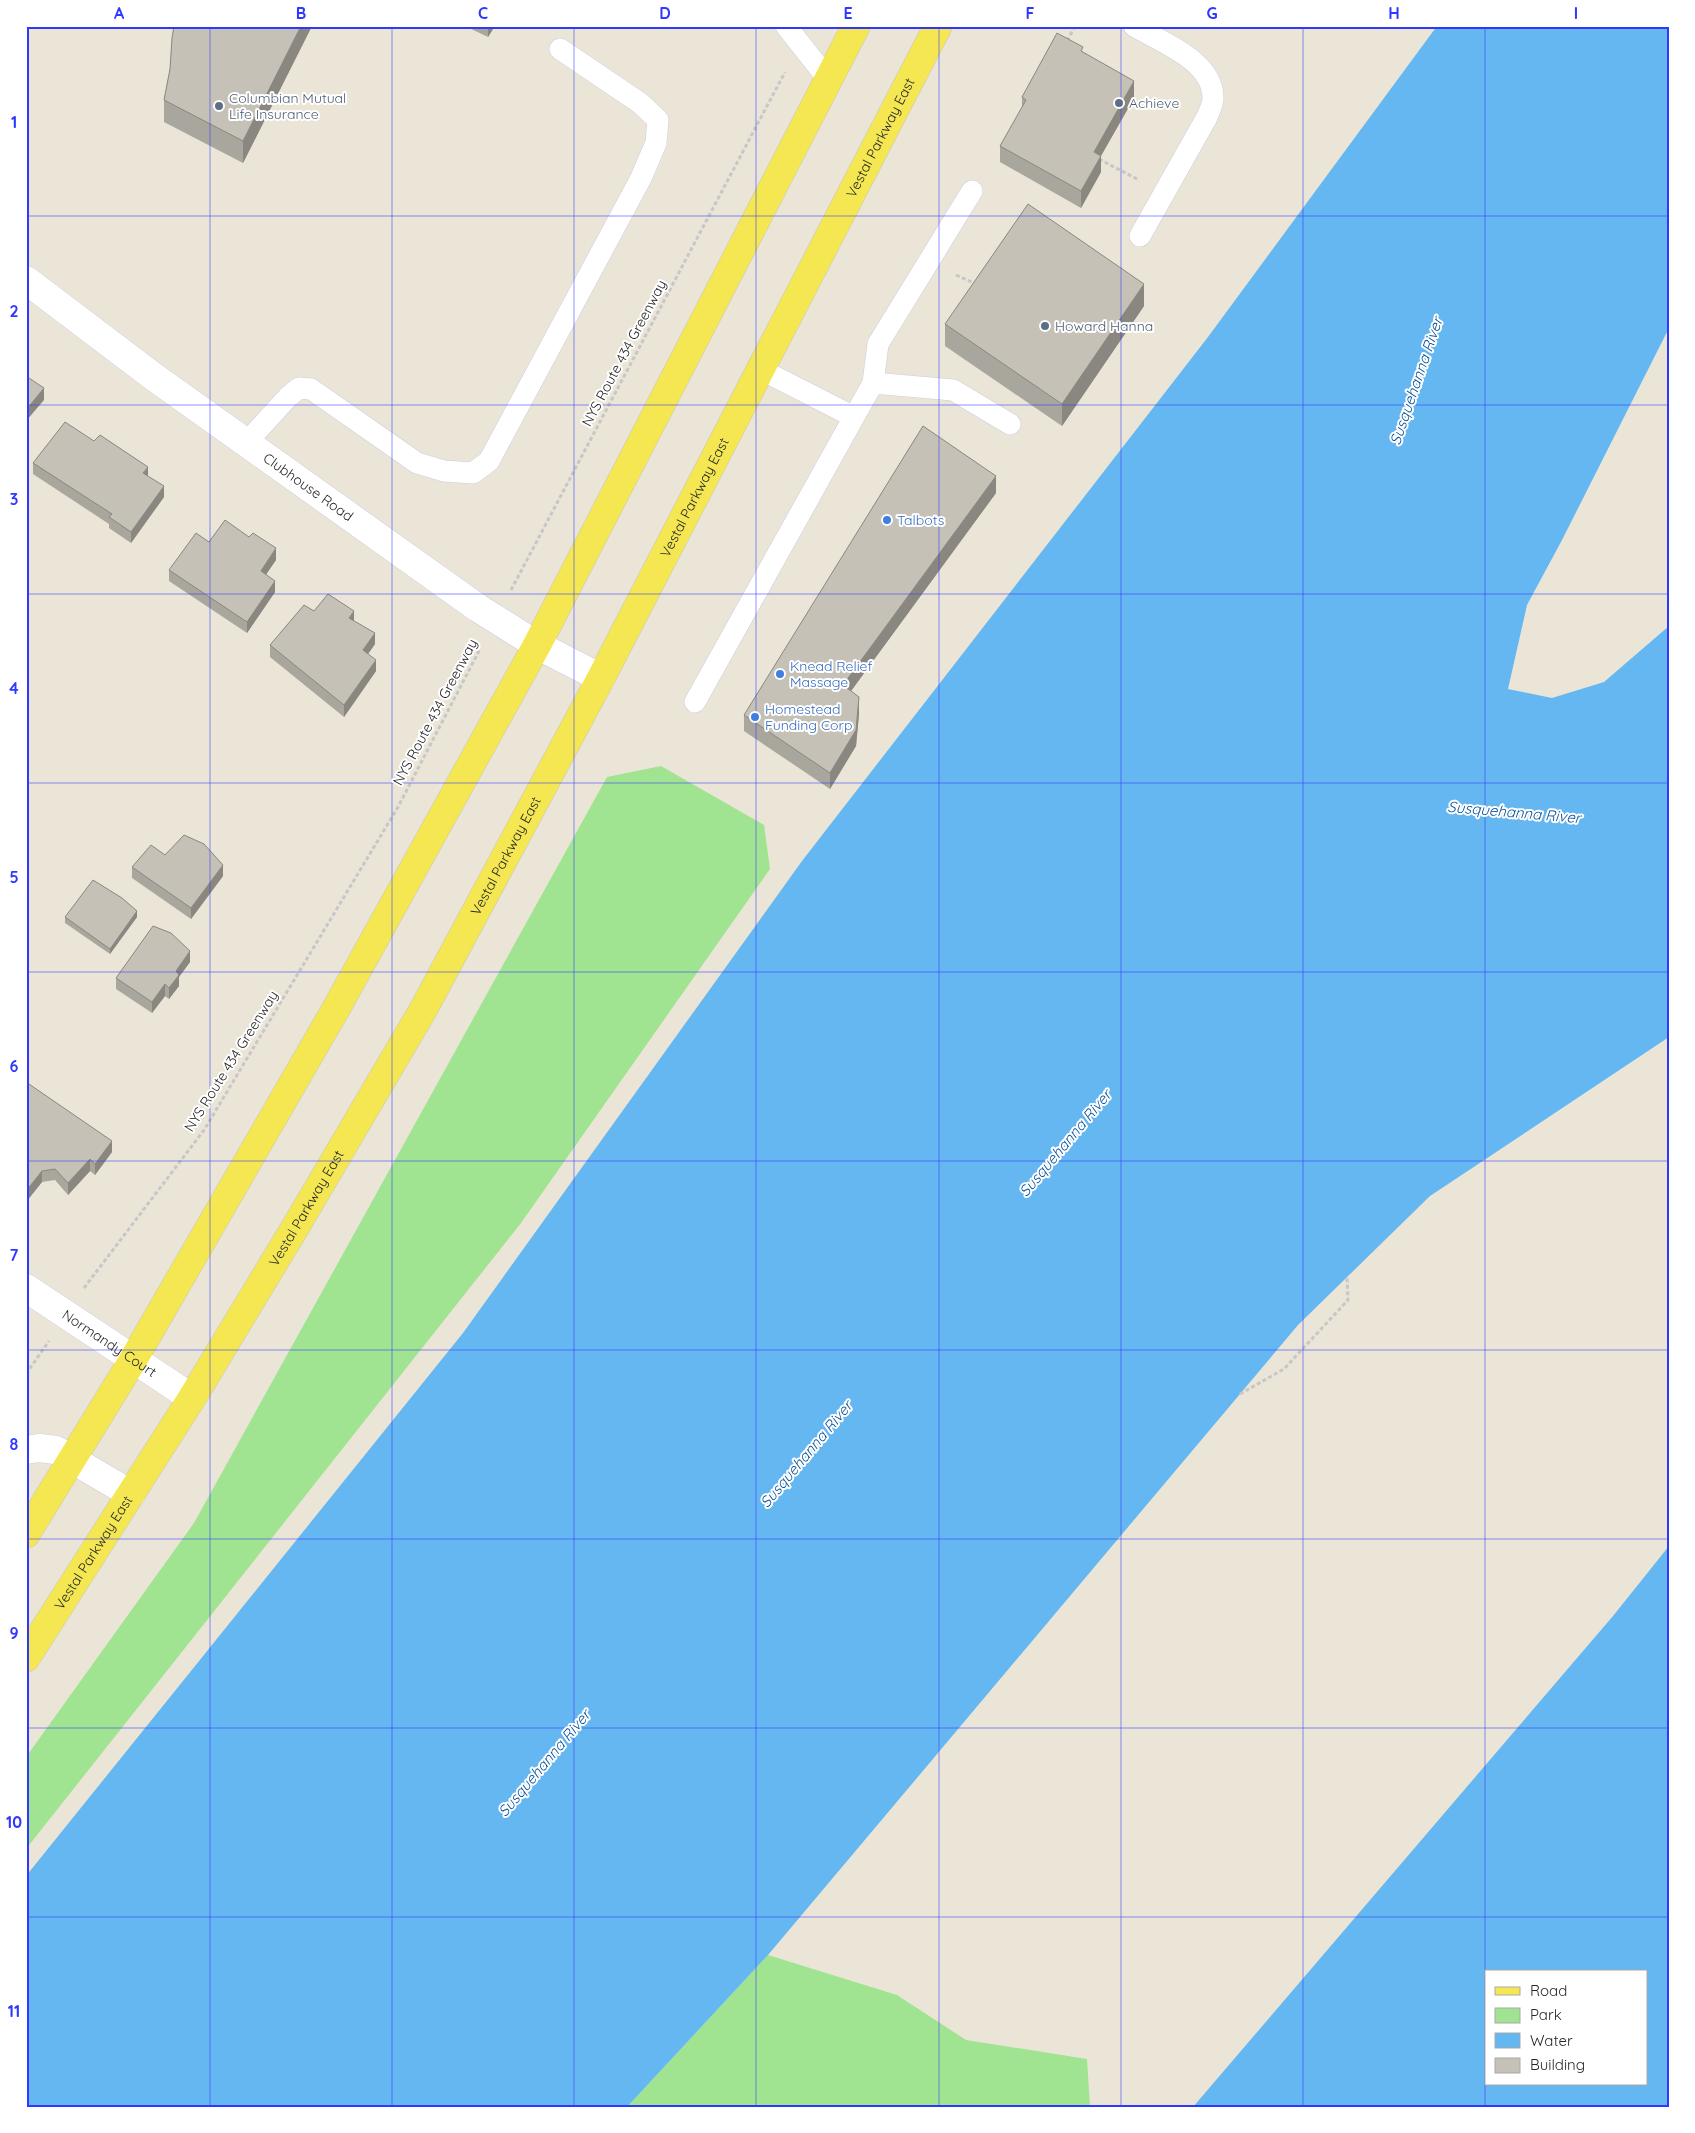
<svg xmlns="http://www.w3.org/2000/svg" width="1695" height="2133" font-family="Quicksand,sans-serif">
  <rect width="100%" height="100%" fill="#eae5d7"/>
  <!-- green -->
  <path fill="#a0e491" d="M661,766l103,59 6,44 -249,354 -495,626v-92l168,-234 413,-746z
    M768,1955l129,40 69,45 121,19 3,48h-463z"/>
  <!-- water -->
  <path fill="#65b7f1" fill-rule="evenodd" d="M1437,26h232v302l-107,212 -35,65 -19,84 44,9 52,-16 65,-56v411l-239,159 -132,129 -530,630 -141,152h-601v-231l437,-543 339,-472 406,-524z
    M1669,1546v561h-476l420,-491zM1486,1972h160v112h-160z"/>
  <g fill="none" stroke-linecap="round" stroke-linejoin="round">
    <!-- service casing -->
    <g stroke="#cdcde1" stroke-width="22">
      <path id="service" d="M786,26l42,53
        M1134,26c27,16 80,35 79,73 0,5 -4,13 -6,18l-67,119
        M873,383l80,7 57,34
        M854,417l19,-34 5,-39 94,-153
        M247,442l41,-45 11,-9 12,1 106,74 27,8 29,2 16,-12 152,-283 15,-35 2,-23 -18,-17 -80,-54
        M695,702l159,-285 -94,-48"/>
    </g>
    <!-- minor casing -->
    <g stroke="#cdcde1" stroke-width="29">
      <g id="minor">
        <path id="s1" d="M26,280l128,97 324,231 59,37 64,33"/>
        <path id="s2" d="M26,1288l166,110"/>
      </g>
    </g>
    <!-- tertiary casing -->
    <g stroke="#cdcde1" stroke-width="29">
      <path id="tertiary" d="M26,1450l13,-2 17,2 75,44"/>
    </g>
    <!-- primary casing -->
    <g stroke="#c7c7c7" stroke-width="29">
      <g id="primary">
        <path d="M26,1534l107,-174 204,-353 200,-362 319,-619"/>
        <path id="s3" d="M26,1658l166,-260 104,-172 127,-216 178,-332 337,-652"/>
      </g>
    </g>
    <!-- path -->
    <path stroke="#c7c7c7" stroke-width="3" stroke-dasharray="4 2.5" stroke-linecap="butt" d="M1067,41l8,-15
      M1099,159l38,20
      M956,275l20,9
      M511,590l274,-518
      M84,1288l120,-158 194,-323 82,-158
      M26,1374l23,-33
      M1240,1394l44,-25 64,-69 -1,-23"/>
    <!-- service -->
    <use href="#service" stroke="#fff" stroke-width="21"/>
    <!-- minor -->
    <use href="#minor" stroke="#fff" stroke-width="28"/>
    <!-- tertiary -->
    <use href="#tertiary" stroke="#fff" stroke-width="28"/>
    <!-- primary -->
    <use href="#primary" stroke="#f4e752" stroke-width="28"/>
  </g>
  <!-- wall -->
  <path fill="#a9a69d" d="M174,26h138l-69,137 -79,-41v-22l6,-31z
    M465,26h30l-7,11z
    M1083,52l51,46 -33,58v16l-20,36 -81,-46v-16l22,-38v-11z
    M1144,306l-82,120 -117,-80v-22z
    M94,441l54,36 16,20 -33,46 -22,-15v-4l-76,-50v-11z
    M996,493l-145,198 8,23 -3,32 -26,43 -86,-58v-16z
    M209,542l67,18 -10,14 9,18 -28,41 -78,-52v-11z
    M314,611l40,10 21,23 -7,10 8,17 -32,46 -74,-60v-12z
    M165,855l58,21 -32,43 -59,-41v-11z
    M65,917h72l-27,37 -45,-31z
    M190,962l-11,15v9l-10,13 -4,-3 -13,17 -36,-24v-11z
    M26,1082l86,70 -17,23 -5,-4 -22,24 -13,-15 -13,2 -16,20z"/>
  <!-- shaded-wall -->
  <path fill="#8a8780" d="M301,26h11l-69,137v-22z
    M488,26h7l-7,11z
    M1134,81v17l-40,70v-16z
    M1101,156v16l-20,36v-17z
    M1144,284v22l-82,120v-22z
    M44,388v12l-18,21v-11z
    M148,467v11l-5,-5z
    M996,476v17l-153,209v-17z
    M164,486v11l-33,46v-11z
    M276,548v12l-15,22v-11z
    M275,581v11l-28,41v-11z
    M354,611v11l-5,-4z
    M375,633v11l-12,17v-11z
    M376,660v11l-32,46v-12z
    M859,697v17l-3,32 -26,43v-16z
    M223,865v11l-32,43v-11z
    M137,911v6l-27,37v-5z
    M190,951v11l-11,15v9l-10,13v-11l7,-17z
    M165,984v12l-13,17v-11z
    M112,1141v11l-17,23v-11z
    M90,1159v12l-22,24v-12z
    M42,1171v11l-16,20v-11z"/>
  <!-- building -->
  <path fill="#c5c1b7" stroke="#8a8780" d="M174,26h127l-58,115 -79,-41 6,-31 2,-31z
    M1057,33l26,14 -2,4 53,30 -40,71 7,4 -20,35 -81,-45 26,-46 -4,-3z
    M1028,204l116,80 -82,120 -117,-80z
    M26,376l18,12 -18,22z
    M65,422l29,19 6,-6 48,32 -5,6 21,13 -33,46 -22,-15 3,-3 -79,-51z
    M923,426l73,50 -153,209 16,12 -3,33 -26,43 -86,-58z
    M225,520l24,17 4,-4 23,15 -15,23 14,10 -28,41 -78,-52 27,-37 13,9z
    M328,594l26,17 -5,7 26,15 -12,17 13,10 -32,45 -74,-60 34,-40 10,6z
    M184,835l20,9 19,21 -32,43 -59,-41 19,-22 14,10z
    M93,880l29,18 15,13 -27,38 -45,-32z
    M153,926l18,7 19,18 -14,20 3,4 -10,13 -4,-4 -13,18 -36,-24z
    M26,1082l86,59 -17,23 -5,-5 -22,24 -13,-14 -13,2 -16,20z"/>
  <!-- grid -->
  <path fill="none" stroke="#3037ff" stroke-width="1" stroke-opacity="0.55" d="M210,26v2081M392,26v2081M574,26v2081M756,26v2081M939,26v2081M1121,26v2081M1303,26v2081M1485,26v2081M26,216h1643M26,405h1643M26,594h1643M26,783h1643M26,972h1643M26,1161h1643M26,1350h1643M26,1539h1643M26,1728h1643M26,1917h1643"/>
  <!-- markers -->
  <g fill="#5c6f8a" stroke="#fff" stroke-width="2">
    <circle cx="1119" cy="103" r="5"/>
    <circle cx="219" cy="106" r="5"/>
    <circle cx="1045" cy="326" r="5"/>
  </g>
  <g fill="#3f7fe0" stroke="#fff" stroke-width="2">
    <circle cx="887" cy="520" r="5"/>
    <circle cx="780" cy="674" r="5"/>
    <circle cx="755" cy="717" r="5"/>
  </g>
  <g text-anchor="middle" dominant-baseline="central" stroke-width="4" stroke-linejoin="round" paint-order="stroke">
    <!-- service labels -->
    <g font-size="14" fill="#4e5e75" stroke="#fff" text-anchor="start">
      <text x="229" y="98">Columbian Mutual<tspan x="229" dy="16">Life Insurance</tspan></text>
      <text x="1129" y="103">Achieve</text>
      <text x="1055" y="326">Howard Hanna</text>
    </g>
    <!-- street labels -->
    <g font-size="14" fill="#272727" stroke="#fff">
      <text stroke="none"><textPath href="#s3" startOffset="1745">Vestal Parkway East</textPath></text>
      <text transform="translate(624 353) rotate(-62)">NYS Route 434 Greenway</text>
      <text stroke="none"><textPath href="#s1" startOffset="350">Clubhouse Road</textPath></text>
      <text stroke="none"><textPath href="#s3" startOffset="1340">Vestal Parkway East</textPath></text>
      <text transform="translate(435 712) rotate(-62)">NYS Route 434 Greenway</text>
      <text stroke="none"><textPath href="#s3" startOffset="935">Vestal Parkway East</textPath></text>
      <text transform="translate(231 1061) rotate(-58)">NYS Route 434 Greenway</text>
      <text stroke="none"><textPath href="#s3" startOffset="530">Vestal Parkway East</textPath></text>
      <text stroke="none"><textPath href="#s2" startOffset="100">Normandy Court</textPath></text>
      <text stroke="none"><textPath href="#s3" startOffset="125">Vestal Parkway East</textPath></text>
    </g>
    <!-- shop labels -->
    <g font-size="14" fill="#366cbe" stroke="#fff" text-anchor="start">
      <text x="897" y="520">Talbots</text>
      <text x="790" y="666">Knead Relief<tspan x="790" dy="16">Massage</tspan></text>
      <text x="765" y="709">Homestead<tspan x="765" dy="16">Funding Corp</tspan></text>
    </g>
    <!-- water labels -->
    <g font-size="15" font-style="italic" fill="#095198" stroke="#fff">
      <text transform="translate(1416 381) rotate(-71)">Susquehanna River</text>
      <text transform="translate(1514 812) rotate(5)">Susquehanna River</text>
      <text transform="translate(1065 1143) rotate(-50)">Susquehanna River</text>
      <text transform="translate(806 1454) rotate(-50)">Susquehanna River</text>
      <text transform="translate(544 1763) rotate(-50)">Susquehanna River</text>
    </g>
  </g>
  <!-- border -->
  <rect width="1695" height="2133" fill="none" stroke="#ffffff" stroke-width="55"/>
  <!-- legend -->
  <rect x="1485" y="1970" width="162" height="115" fill="#ffffff" stroke="#a9a9a9"/>
  <rect x="1495" y="1987" width="25" height="8" fill="#f4e752" stroke="#a9a9a9"/>
  <text x="1530" y="1996" font-size="15" fill="#272727">Road</text>
  <rect x="1495" y="2008" width="25" height="15" fill="#a0e491" stroke="#a9a9a9"/>
  <text x="1530" y="2020" font-size="15" fill="#272727">Park</text>
  <rect x="1495" y="2033" width="25" height="15" fill="#65b7f1" stroke="#a9a9a9"/>
  <text x="1530" y="2046" font-size="15" fill="#272727">Water</text>
  <rect x="1495" y="2058" width="25" height="15" fill="#c5c1b7" stroke="#a9a9a9"/>
  <text x="1530" y="2070" font-size="15" fill="#272727">Building</text>
  <rect x="28" y="28" width="1640" height="2078" fill="none" stroke="#3037ff" stroke-width="2"/>
  <g font-size="16" text-anchor="middle" font-weight="bold" fill="#3037ff">
    <text x="119" y="19">A</text>
    <text x="301" y="19">B</text>
    <text x="483" y="19">C</text>
    <text x="665" y="19">D</text>
    <text x="848" y="19">E</text>
    <text x="1030" y="19">F</text>
    <text x="1212" y="19">G</text>
    <text x="1394" y="19">H</text>
    <text x="1576" y="19">I</text>
    <text x="14" y="128">1</text>
    <text x="14" y="317">2</text>
    <text x="14" y="505">3</text>
    <text x="14" y="694">4</text>
    <text x="14" y="883">5</text>
    <text x="14" y="1072">6</text>
    <text x="14" y="1261">7</text>
    <text x="14" y="1450">8</text>
    <text x="14" y="1639">9</text>
    <text x="14" y="1828">10</text>
    <text x="14" y="2017">11</text>
  </g>
</svg>
